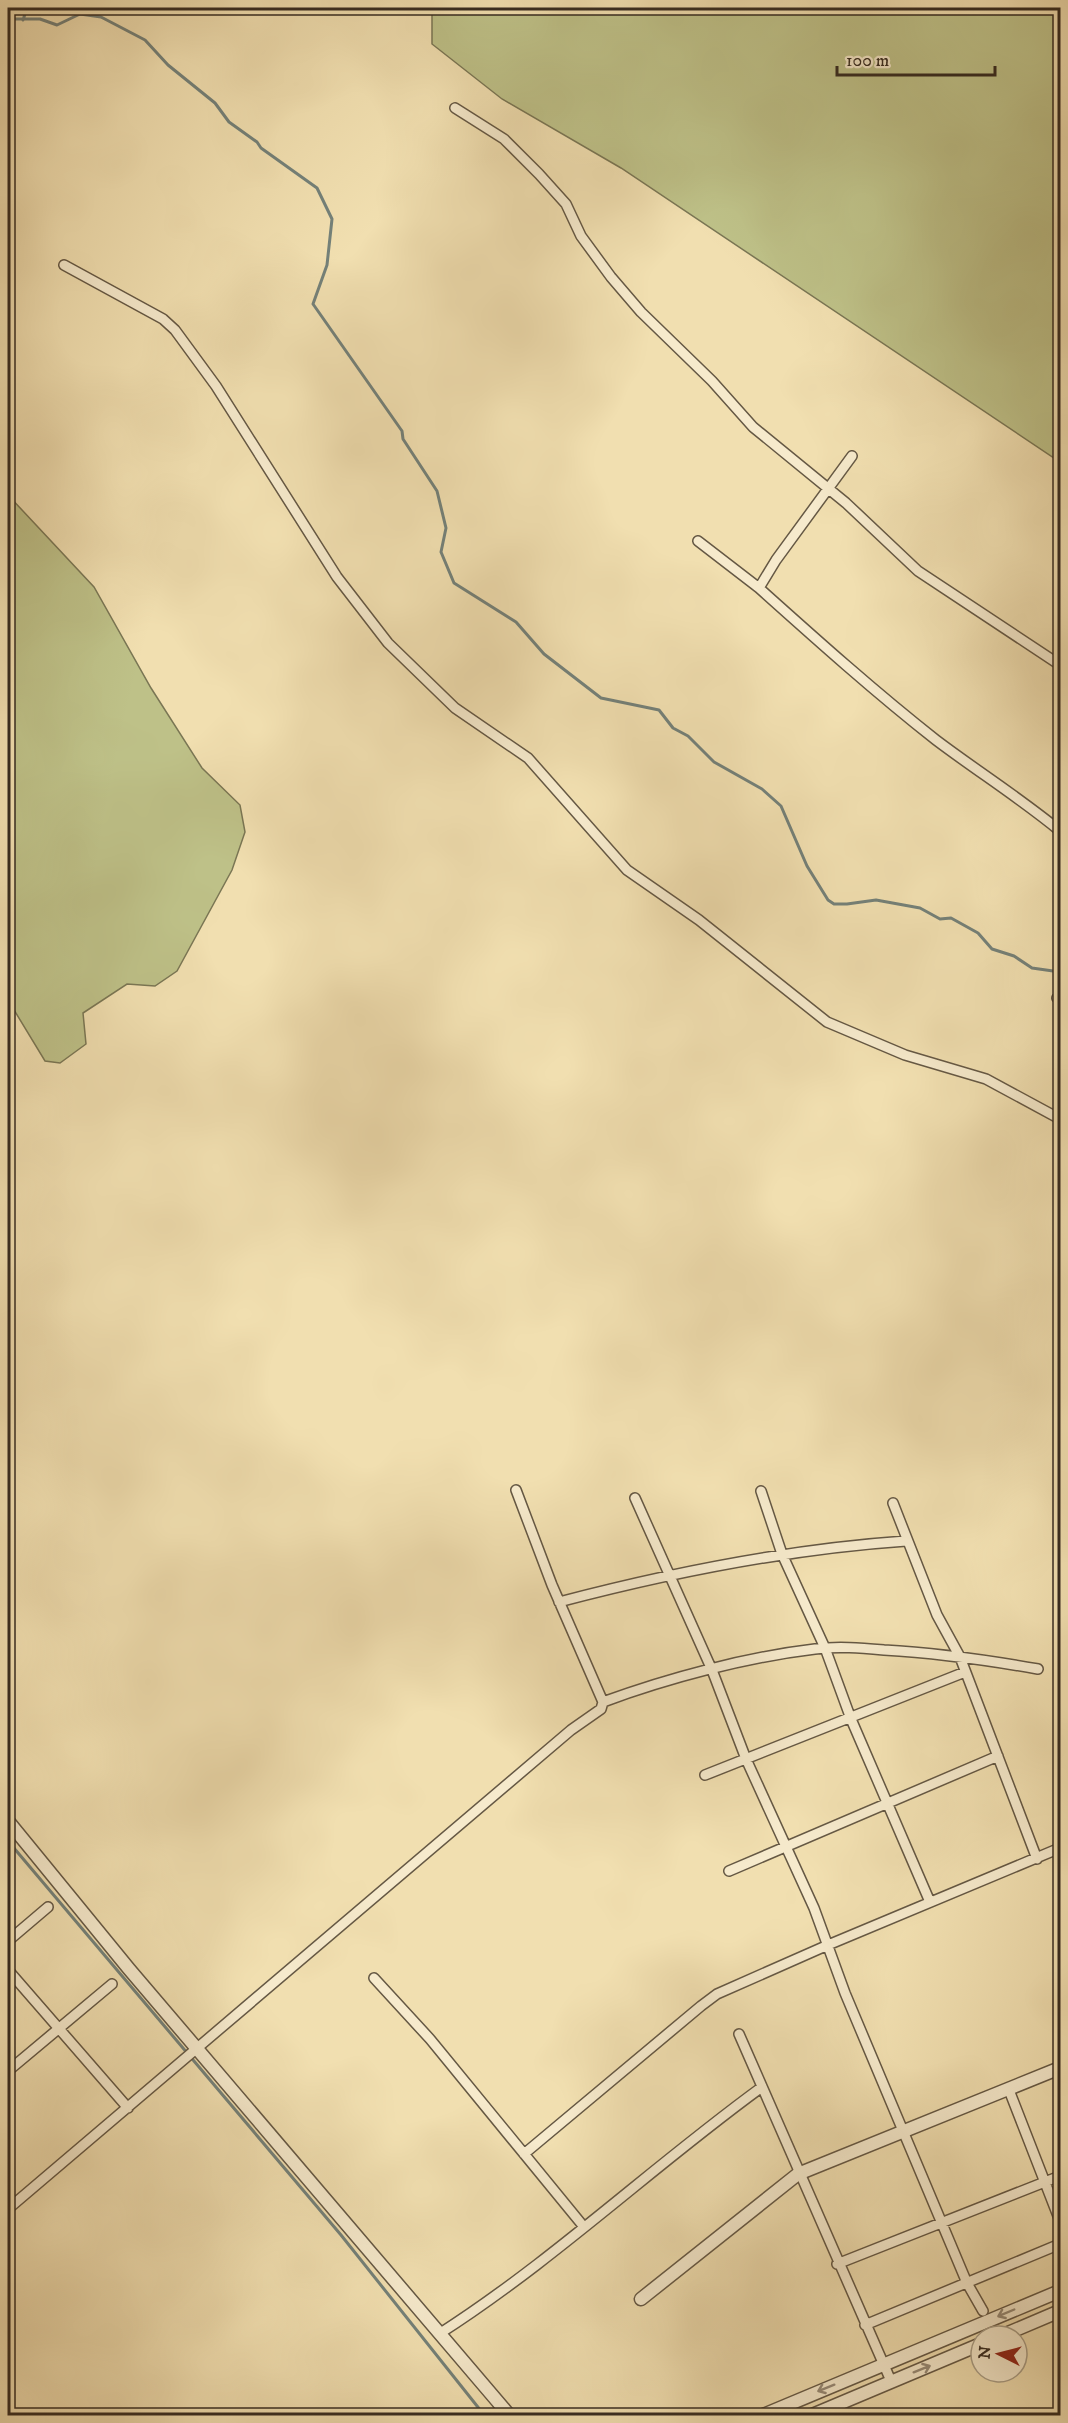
<svg xmlns="http://www.w3.org/2000/svg" width="1068" height="2423" font-family="'IM FELL DW Pica',serif">
  <rect width="100%" height="100%" fill="#f1dfb0"/>
  <filter id="stains"><feTurbulence type="fractalNoise" baseFrequency=".00333" numOctaves="4"/><feColorMatrix values="0 0 0 0 .2 0 0 0 0 .09 0 0 0 0 .02 0 0 0 .5 -.17"/></filter>
  <radialGradient id="worn" r=".72"><stop offset=".6" stop-color="#630" stop-opacity="0"/><stop offset="1" stop-color="#630" stop-opacity=".3"/></radialGradient>
  <!-- green -->
  <path fill="#bec188" stroke="#7a7654" stroke-width="1.5" d="M438,8h622v454l-439,-294 -119,-69 -70,-55v-29z
    M8,495l86,92 57,101 51,80 38,37 5,27 -13,38 -55,101 -22,15 -28,-2 -44,29 3,31 -26,19 -15,-2 -37,-61z"/>
  <g fill="none" stroke-linecap="round" stroke-linejoin="round">
    <!-- stream -->
    <path stroke="#748179" stroke-width="3" d="M8,19h32l17,6 23,-11 21,3 44,23 23,25 47,38 14,19 28,20 4,6 56,40 15,31 -5,46 -14,39 89,127 1,8 34,52 9,37 -5,24 13,31 62,39 28,32 57,44 58,12 14,18 15,8 26,26 48,27 19,17 26,60 21,34 6,4h13l29,-4 44,8 20,11 11,-1 27,15 14,16 22,7 18,12 28,4
      M23,20l4,-12
      M8,1841l333,394 144,181"/>
    <!-- minor casing -->
    <g stroke="#655844" stroke-width="12">
      <path id="minor" d="M455,108l49,31 35,35 27,30 15,32 30,41 30,35 71,69 41,46 93,76 72,68 142,94
        M64,265l99,54 12,11 41,56 121,191 51,66 67,65 73,50 99,112 72,50 128,102 78,33 81,24 74,40
        M852,456l-76,104 -17,28c58,52 116,104 177,152 41,31 84,58 124,91
        M698,541l61,47
        M1057,998l3,2
        M761,1491l21,63 43,94 26,71 79,183
        M635,1498l77,172 34,89 68,149 31,85 122,290 16,28
        M893,1503l44,112 23,42 77,202
        M559,1602c114,-30 230,-53 347,-61
        M603,1702c65,-24 144,-45 212,-53 23,-3 46,-1 69,1 52,3 103,10 154,19
        M705,1775l260,-103
        M729,1871l269,-115
        M8,1941l40,-34
        M8,1970l120,138
        M374,1978l56,61 154,188
        M739,2034l152,347
        M8,2071l104,-87
        M1009,2090l51,131
        M524,2154l177,-148 16,-12 111,-49 232,-97
        M8,2209c188,-159 376,-318 563,-479l30,-21 2,-7 -51,-117 -36,-95
        M837,2264l223,-88
        M865,2325l195,-81
        M439,2334c114,-73 213,-167 323,-247"/>
    </g>
    <!-- tertiary casing -->
    <g stroke="#655844" stroke-width="15">
      <path id="tertiary" d="M8,1821l121,148 381,447
        M641,2299l157,-125 262,-106
        M1001,2336l59,-25
        M761,2416l299,-125
        M810,2416l171,-72"/>
    </g>
    <!-- minor -->
    <use href="#minor" stroke="#f6eacc" stroke-width="9"/>
    <!-- tertiary -->
    <use href="#tertiary" stroke="#f6eacc" stroke-width="12"/>
  </g>
  <!-- one-way arrows -->
  <defs><path id="oneway-shaft" d="M-6 0H5M1.5-3L5.5 0L1.5 3" fill="none" stroke-width="1.6" stroke-linecap="round" stroke-linejoin="round" transform="scale(1.5)"/></defs>
  <g stroke="#968a76">
    <use href="#oneway-shaft" transform="translate(1006 2313) rotate(157)"/>
    <use href="#oneway-shaft" transform="translate(922 2369) rotate(-22)"/>
    <use href="#oneway-shaft" transform="translate(826 2388) rotate(158)"/>
  </g>
  <!-- margin -->
  <rect width="1068" height="2423" fill="none" stroke="#f1dfb0" stroke-width="30"/>
  <rect x="9" y="9" width="1050" height="2405" fill="none" stroke="#362b20" stroke-width="3"/>
  <rect x="15" y="15" width="1038" height="2393" fill="none" stroke="#362b20" stroke-width="1.5"/>
  <!-- north arrow -->
  <g transform="translate(999 2354) rotate(276)"><circle r="28" fill="#f6eacc" stroke="#a99e87" stroke-width="1.5"/>
  <path d="M0-4.5L10 22L0 15L-10 22Z" fill="#8f2418"/>
  <text y="-9" font-size="16" font-weight="bold" text-anchor="middle" fill="#362b20">N</text>
  </g>
  <!-- scale -->
  <path d="M837 66v9h158v-9" fill="none" stroke="#362b20" stroke-width="3"/>
  <text x="846" y="66" font-size="18" fill="#362b20" stroke="#f6eacc" stroke-width="4.5" paint-order="stroke">100 m</text>
  <rect width="100%" height="100%" filter="url(#stains)"/>
  <rect width="100%" height="100%" fill="url(#worn)"/>
</svg>
